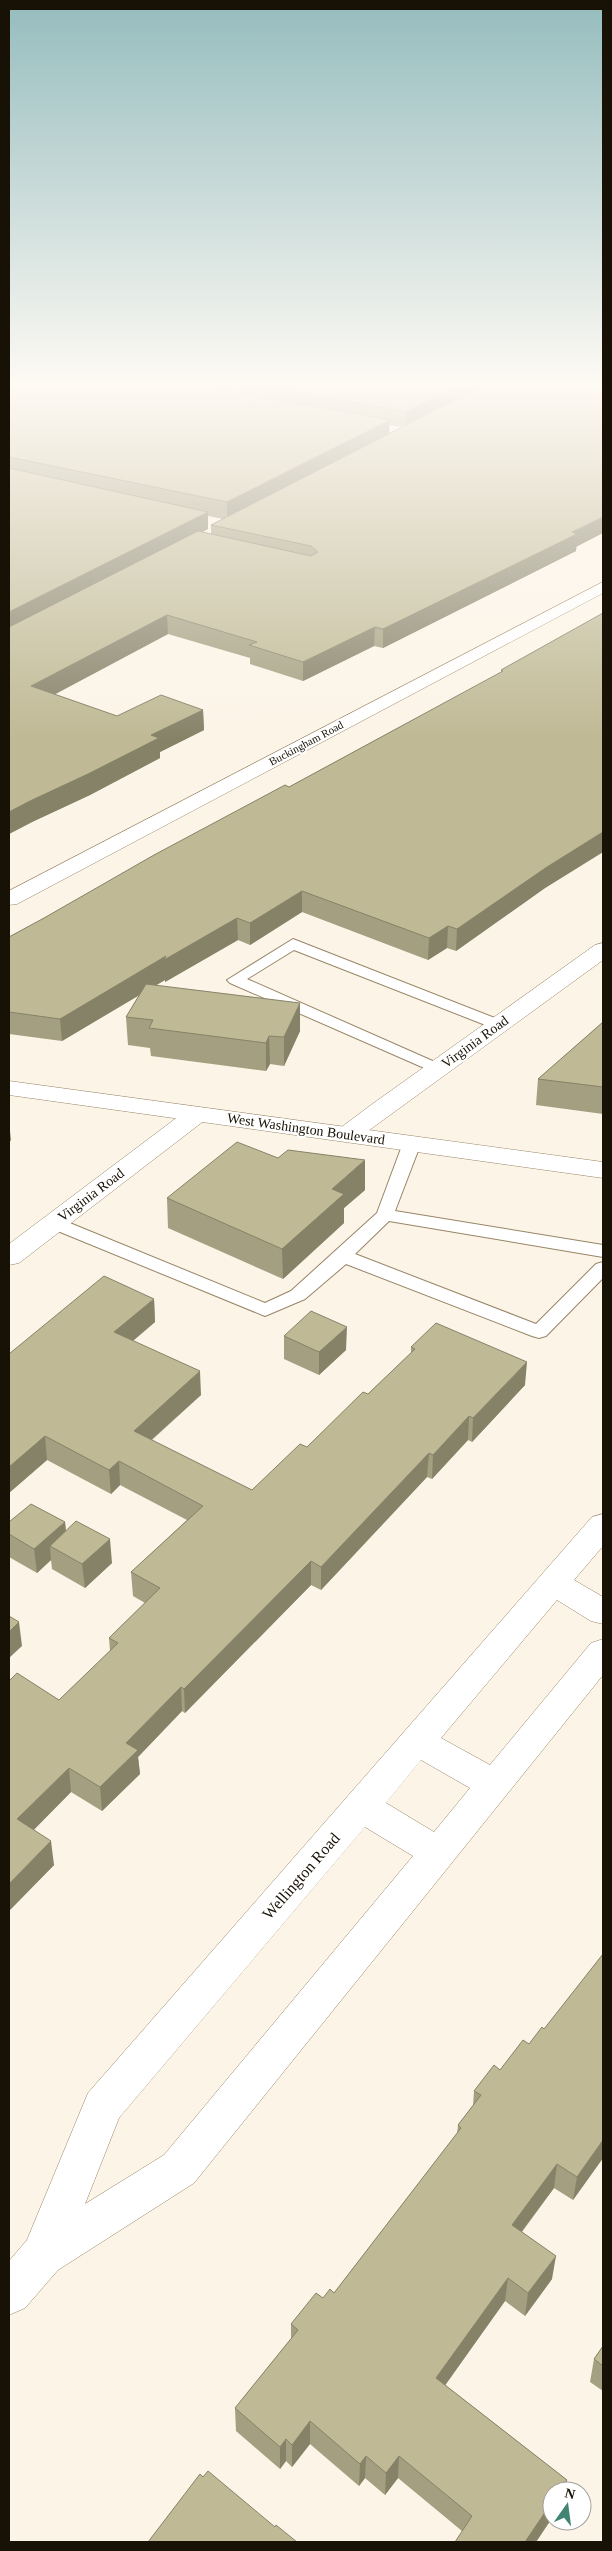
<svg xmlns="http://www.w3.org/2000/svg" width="612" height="2551" font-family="'Times New Roman',serif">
  <rect width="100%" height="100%" fill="#fcf4e7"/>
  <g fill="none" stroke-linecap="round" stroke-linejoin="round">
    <!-- service casing -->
    <g stroke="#988566" stroke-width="2">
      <path id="service" d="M293,939l212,83 2,3 -8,5 -6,-2 -199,-78 -47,29 197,87 2,3 -2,3 -6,2 -208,-91 -3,-3z
        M412,1138l6,1 3,4 -26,68 208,34v12l-214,-36 -34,33 181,70 60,-60 7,-2v16l-57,58 -7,2 -7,-2 -186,-72 -41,35 -40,17 -217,-89 -3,-4 3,-4h12l205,84 26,-12 86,-78 26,-70 3,-4z"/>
    </g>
    <!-- minor casing -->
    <g stroke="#988566" stroke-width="1">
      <path id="minor" d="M603,582v11l-586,311 -8,1v-14z
        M603,943v17l-246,179 -9,3 -9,-3 -4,-5 4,-5 32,-24 224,-160z
        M196,1108l9,2 3,5 -3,5 -186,143 -10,2v-21l178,-134z
        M603,1514v32l-29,34 29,17v27l-12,-3 -34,-21 -116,138 49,27 101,-122 12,-4v36l-409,508 -136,87 -33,38 -16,7v-54l18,-21 61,-147 504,-576zM421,1760l49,28 -36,44 -48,-29zM365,1827l48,29 -249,299 -79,49 34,-86z"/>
    </g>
    <!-- secondary casing -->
    <g stroke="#988566" stroke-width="1">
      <path id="secondary" d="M9,1081l594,81v16l-594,-83z"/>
    </g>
    <!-- service -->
    <use href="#service" fill="#fff" fill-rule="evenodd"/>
    <!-- minor -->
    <use href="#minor" fill="#fff" fill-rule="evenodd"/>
    <!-- secondary -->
    <use href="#secondary" fill="#fff" fill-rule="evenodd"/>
  </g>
  <!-- wall -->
  <path fill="#a49f80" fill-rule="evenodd" d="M9,383h594l-27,168 -193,97 -9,-2 -71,35 -53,-17v-6l-82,-24 -113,60 62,22 86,-6 1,20 -44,22v6l-70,37 -58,27 -23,12zM235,387v5l-8,-2zM389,425l13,2 -13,6zM208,516l15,3 -12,6v9l-9,-2 6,-3z
    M603,613v239l-58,36 -89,63 -9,-3 -19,12 -126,-48 -52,33 -12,-5 -73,42v-2l-9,5 144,46 -16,35 -14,-2 -4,7 -115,-15 -1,-8 -22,-3 -2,-28 13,-22 -77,46 -53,-7v-97l280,-150 212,-115v-2z
    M603,1022v92l-67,-9 2,-26z
    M278,1158l87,32 -21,18v15l-61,56 -115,-51 -1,-30z
    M154,1299l1,23 -22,19 68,54 -49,45 100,50 55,-43 61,-53 43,-41v-6l114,38 -53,57 -4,-2 -36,39 -5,-2 -106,113 -10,-5 -126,128 -3,-2 -44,46 2,17 -38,37 -31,-19 -37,37 20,36 -45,46 50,-211 51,-49 -1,-13 36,-35 -12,-7 -2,-24 56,-52 -67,-35 -9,9 -64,-34 -38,33v-139z
    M284,1336l62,14 -27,25 -35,-16z
    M9,1522h56l1,9 46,32 -27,25 -33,-19 -1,-9 -14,13 -28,-16z
    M474,2091l129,67 -30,42 -19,-12 -32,44 30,47 -27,37 -20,-15 -60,84 122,95 -2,11h-13v27l-16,24 -74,-11 -64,-53 -13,17 -20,-17 -6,8 -49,-42 -18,23 -6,-6 -6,8 -44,-38 -1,-23 56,-69v-15l32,-26 11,-5 123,-159 1,-9 15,-19z
    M603,2346v45l-13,-9 4,-23z"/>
  <!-- shaded-wall -->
  <path fill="#868268" d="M221,383h14v4l-14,6z
    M464,383h30l-88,45v-16z
    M390,420l-1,16 -162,84v-18z
    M208,512v17l-199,103v-20z
    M603,517v16l-27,14v4l-193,97v-19z
    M167,615l1,19 -135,72 -2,-20z
    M375,627l-1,19 -71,35v-19z
    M203,710l1,20 -44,22v6l-70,37 -58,27 -23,12v-22l142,-77z
    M603,832v20l-58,36 -89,63 1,-22 90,-62z
    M302,891v21l-52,33v-22z
    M237,918l1,22 -73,42v-2l-103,61 -2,-22 106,-63z
    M448,926l-1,22 -19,12 1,-22z
    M300,1003v28l-16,35v-29z
    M269,1036l1,28 -4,7v-28z
    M9,1122l2,18 -2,3z
    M365,1160v30l-21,18v15l-61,56 -1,-30 50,-60z
    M154,1299l1,23 -39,33 -2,-23z
    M347,1327l-1,23 -27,25v-23z
    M527,1362l-2,23 -53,57 1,-24z
    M200,1371l1,24 -66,59 -1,-23z
    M469,1416l-1,24 -36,39 1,-24z
    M45,1436l2,24 -38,33v-26z
    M429,1453l-2,24 -106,113v-23z
    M119,1461l1,24 -9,9 -2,-24z
    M65,1522l2,24h-17l1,14 -14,13 -3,-24z
    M110,1539l2,24 -27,25 -3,-24z
    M311,1561v24l-126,128 -1,-24z
    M19,1622l3,24 -13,12v-26z
    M181,1687l1,24 -44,46 2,17 -38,37 -2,-24 26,-44z
    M69,1768l2,24 -50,51 -4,-24z
    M51,1841l3,24 -45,46v-27z
    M603,2140v18l-30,42 4,-23z
    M557,2164l-3,24 -45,60 3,-23z
    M556,2256l-4,23 -27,37 3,-23z
    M508,2278l-3,23 -71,100 2,-23z
    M310,2421v23l-18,23v-22z
    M286,2439v22l-6,8v-22z
    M366,2456l-1,22 -6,8 1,-22z
    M399,2456l-1,22 -13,17 1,-22z
    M567,2480l-2,11h-6z
    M552,2502v16l-16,24h-11z"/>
  <!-- building -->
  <path fill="#bfb995" stroke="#868268" d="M9,383h176l205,37 -163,82 -218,-45z
    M247,383h217l-58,29z
    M488,383h115v134l-31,15 5,2 -194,95 -8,-2 -72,35 -54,-17 8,-3 -90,-27 -136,71 86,30 44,-21 42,15 -52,25 8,3 -71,36 -58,27 -21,11v-185l189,-96 113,25 7,-4 -7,-6 -100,-21z
    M9,468l199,44 -199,100z
    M603,613v219l-56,35 -90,62 -9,-3 -19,12 -127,-47 -52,32 -13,-5 -73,42 2,-4 -106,63 -51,-7v-75l35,-19 110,-63 131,-70 4,2 214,-116 -2,-1z
    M146,984l154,19 -16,34 -15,-1 -3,7 -117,-15 4,-8 -27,-3z
    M603,1022v65l-65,-8z
    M237,1142l41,16 10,-8 77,10 -33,29 12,5 -62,55 -115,-51z
    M104,1276l50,23 -40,33 86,39 -66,60 118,59 48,-46 7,3 56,-55 5,2 47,-45 -4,-2 25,-24 91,39 -54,56 -4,-2 -36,39 -4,-2 -108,114 -10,-6 -127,128 -3,-2 -55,56 12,7 -38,37 -31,-19 -52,51 34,22 -42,43v-203l8,-8 42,27 59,-57 -9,-5 51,-50 -29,-16 72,-66 -84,-45 -10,9 -64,-34 -36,31v-113z
    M311,1311l36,16 -28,25 -35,-16z
    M31,1504l34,18 -31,27 -25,-15v-12z
    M76,1521l34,18 -28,25 -32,-18z
    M9,1616l10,6 -10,10z
    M603,1954v186l-26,37 -20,-13 -45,61 44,31 -28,37 -20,-15 -72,100 131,102 -8,11h-7v11l-27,40h-70l17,-26 -73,-60 -13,17 -20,-17 -6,8 -50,-43 -18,24 -6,-6 -6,8 -45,-39 63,-78 -7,-6 25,-31 7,5 7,-9 4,4 127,-165 -3,-3 23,-30 -7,-4 20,-26 6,5 23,-30 6,4 13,-17 2,2z
    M603,2346v20l-9,-7z
    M208,2471l67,56 1,-2 21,17h-149l52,-68 3,3z"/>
  <!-- sky -->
  <linearGradient id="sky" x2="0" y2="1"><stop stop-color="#95bcbe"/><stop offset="0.52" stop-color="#fefaf4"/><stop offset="1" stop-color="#fefaf4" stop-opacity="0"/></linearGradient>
  <rect width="612" height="740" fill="url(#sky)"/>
  <g text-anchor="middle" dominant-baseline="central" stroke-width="4" stroke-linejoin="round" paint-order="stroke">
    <!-- far-street labels -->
    <g font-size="11" fill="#181105" stroke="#fff">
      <text transform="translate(306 743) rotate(-28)">Buckingham Road</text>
    </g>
    <!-- street labels -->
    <g font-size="14" fill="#181105" stroke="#fff">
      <text transform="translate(475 1042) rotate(-36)">Virginia Road</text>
      <text transform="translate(306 1129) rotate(8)">West Washington Boulevard</text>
      <text transform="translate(91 1195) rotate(-37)">Virginia Road</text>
    </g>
    <!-- near-street labels -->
    <g font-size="16" fill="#181105" stroke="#fff">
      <text transform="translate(301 1876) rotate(-49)">Wellington Road</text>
    </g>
  </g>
  <!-- border -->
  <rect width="612" height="2551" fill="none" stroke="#181105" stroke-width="20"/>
  <!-- north arrow -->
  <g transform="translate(567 2506) rotate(14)"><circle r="24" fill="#ffffff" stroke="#a3a09b"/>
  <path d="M0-4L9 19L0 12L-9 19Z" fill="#428474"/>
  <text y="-8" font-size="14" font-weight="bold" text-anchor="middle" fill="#181105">N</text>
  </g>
</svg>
